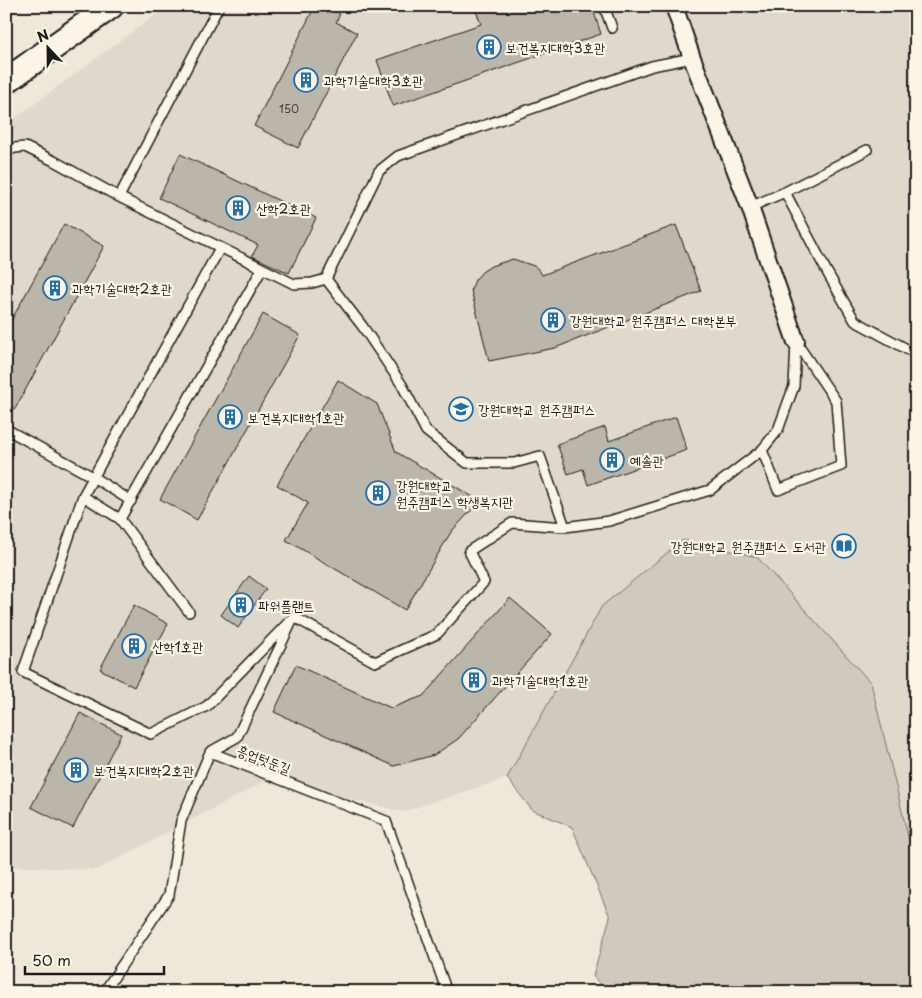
<svg xmlns="http://www.w3.org/2000/svg" width="922" height="998" font-family="'Playpen Sans','Poor Story',sans-serif">
  <rect width="100%" height="100%" fill="#eee8d9"/>
  <filter id="ink" filterUnits="userSpaceOnUse"><feTurbulence type="fractalNoise" baseFrequency=".02" numOctaves="2"/><feDisplacementMap in="SourceGraphic" scale="10" xChannelSelector="R" yChannelSelector="G"/><feConvolveMatrix kernelMatrix="1 2 1 2 8 2 1 2 1" color-interpolation-filters="sRGB"/></filter>
  <g filter="url(#ink)">
    <!-- built -->
    <path fill="#ded9cb" d="M167,6h749v870l-409,-98 -104,34 -134,-33 -172,91 -91,-4v-741z"/>
    <!-- green -->
    <path fill="#cfcabd" stroke="#76736c" d="M683,540l74,17 114,126 45,186v123h-309l-14,-16 17,-59 -38,-90 -40,-17 -25,-32 95,-172z"/>
    <!-- building -->
    <path fill="#bab6aa" stroke="#1c1c1c" d="M315,6h11l14,8 -4,8 21,11 -59,115 -44,-22z
      M474,6h118l9,28 -208,72 -16,-46 104,-36z
      M180,154l136,64 -27,55 -37,-17 6,-11 -99,-47z
      M64,224l40,22 -89,163 -9,-5v-74z
      M676,225l25,66 -146,57 -66,13 -18,-71 4,-10 7,-8 9,-6 22,-7 21,7 5,4 3,5z
      M263,314l37,21 -103,185 -37,-21z
      M338,380l39,24 19,48 84,49 -29,31 -46,78 -119,-70 22,-37 -31,-18z
      M676,417l11,33 -99,35 -5,-16 -15,5 -11,-30 48,-17 4,14z
      M249,576l17,13 -28,39 -17,-13z
      M510,598l42,36 -94,105 -24,16 -40,11 -120,-54 22,-47 95,43 32,-12z
      M134,605l34,19 -34,63 -34,-18z
      M6,624l5,1 -5,15z
      M80,713l41,21 -48,94 -42,-21z"/>
    <g fill="none" stroke-linecap="round" stroke-linejoin="round">
      <!-- lane casing -->
      <g stroke="#1c1c1c" stroke-width="12">
        <path id="lane" d="M604,6l8,22
          M6,151l9,-3 10,-1 29,14 65,36 175,87 18,-1 14,-4 37,48 39,58 24,46 41,32h47l26,-7 25,71
          M785,192l42,80 28,49 61,33
          M119,197l100,-191
          M750,207l35,-15 82,-42
          M220,248l-137,248 -60,176 128,62 56,-28 82,-84
          M326,279l53,-108 19,-15 254,-90 40,-8
          M6,429l87,48 38,24
          M762,450l16,40 63,-24 -5,-65 -40,-59
          M83,496l37,23 69,93
          M120,519l142,-250
          M210,752l27,-15 57,-120 81,45 62,-28 47,-52 -15,-31 43,-28 53,4 44,-6 101,-31 52,-40 16,-20 16,-44 2,-44
          M210,752l176,69 61,171
          M104,992l65,-97 12,-74 29,-69"/>
      </g>
      <!-- street casing -->
      <g stroke="#1c1c1c" stroke-width="20">
        <path id="street" d="M674,6l18,52 58,149 46,135"/>
      </g>
      <!-- secondary casing -->
      <g stroke="#1c1c1c" stroke-width="28">
        <path id="secondary" d="M6,81l105,-75"/>
      </g>
      <!-- lane -->
      <use href="#lane" stroke="#fcf5e5" stroke-width="9"/>
      <!-- street -->
      <use href="#street" stroke="#fcf5e5" stroke-width="16"/>
      <!-- secondary -->
      <use href="#secondary" stroke="#fcf5e5" stroke-width="24"/>
    </g>
  </g>
  <!-- icons -->
  <defs>
    <g id="building-ring" transform="scale(1.25)"><circle r="9.5" fill="#fcf5e5" stroke="#1f6fb2" stroke-width="1.5"/><path d="M-4-6H4V6H1V3H-1V6H-4ZM-2.5-4.3h1.7v1.8h-1.7ZM.8-4.3h1.7v1.8H.8ZM-2.5-1h1.7V.8h-1.7ZM.8-1h1.7V.8H.8Z" fill="#1f6fb2"/></g>
    <g id="university-ring" transform="scale(1.25)"><circle r="9.5" fill="#fcf5e5" stroke="#1f6fb2" stroke-width="1.5"/><path d="M0-5L7-2L0 1L-7-2ZM-4 1L0 2.5L4 1V4Q0 6-4 4Z" fill="#1f6fb2"/></g>
    <g id="library-ring" transform="scale(1.25)"><circle r="9.5" fill="#fcf5e5" stroke="#1f6fb2" stroke-width="1.5"/><path d="M-6-4Q-3-5.5-.7-3.5V5Q-3 3-6 4ZM6-4Q3-5.5 .7-3.5V5Q3 3 6 4Z" fill="#1f6fb2"/></g>
  </defs>
  <g fill-rule="evenodd">
    <use href="#building-ring" x="489" y="47"/>
    <use href="#building-ring" x="306" y="80"/>
    <use href="#building-ring" x="238" y="208"/>
    <use href="#building-ring" x="55" y="288"/>
    <use href="#building-ring" x="553" y="320"/>
    <use href="#university-ring" x="461" y="409"/>
    <use href="#building-ring" x="230" y="417"/>
    <use href="#building-ring" x="612" y="460"/>
    <use href="#building-ring" x="378" y="493"/>
    <use href="#library-ring" x="844" y="546"/>
    <use href="#building-ring" x="241" y="605"/>
    <use href="#building-ring" x="134" y="646"/>
    <use href="#building-ring" x="474" y="680"/>
    <use href="#building-ring" x="76" y="770"/>
  </g>
  <g text-anchor="middle" dominant-baseline="central" stroke-width="4.5" stroke-linejoin="round" paint-order="stroke">
    <!-- number labels -->
    <g font-size="11" fill="#444240">
      <text x="289" y="108">150</text>
    </g>
    <!-- poi labels -->
    <g font-size="14" fill="#1c1c1c" stroke="#fcf5e5" text-anchor="start">
      <text x="506" y="47">보건복지대학3호관</text>
      <text x="324" y="80">과학기술대학3호관</text>
      <text x="256" y="208">산학2호관</text>
      <text x="72" y="288">과학기술대학2호관</text>
      <text x="570" y="320">강원대학교 원주캠퍼스 대학본부</text>
      <text x="478" y="409">강원대학교 원주캠퍼스</text>
      <text x="248" y="417">보건복지대학1호관</text>
      <text x="630" y="460">예솔관</text>
      <text x="396" y="485">강원대학교<tspan x="396" dy="16">원주캠퍼스 학생복지관</tspan></text>
      <text x="826" y="546" text-anchor="end">강원대학교 원주캠퍼스 도서관</text>
      <text x="258" y="605">파워플랜트</text>
      <text x="152" y="646">산학1호관</text>
      <text x="492" y="680">과학기술대학1호관</text>
      <text x="94" y="770">보건복지대학2호관</text>
    </g>
    <!-- street labels -->
    <g font-size="14" fill="#1c1c1c" stroke="#fcf5e5">
      <text transform="translate(264 759) rotate(21)">흥업텃둔길</text>
    </g>
  </g>
  <!-- margin -->
  <rect width="922" height="998" fill="none" stroke="#fcf5e5" stroke-width="25"/>
  <rect x="12" y="12" width="897" height="973" fill="none" stroke="#1c1c1c" stroke-width="2" filter="url(#ink)"/>
  <!-- north arrow -->
  <g transform="translate(48 48) rotate(338)" stroke="#fcf5e5" stroke-width="4" paint-order="stroke">
  <path d="M0-4L9 19L0 12L-9 19Z" fill="#1c1c1c"/>
  <text y="-8" font-size="14" font-weight="bold" text-anchor="middle" fill="#1c1c1c">N</text>
  </g>
  <!-- scale -->
  <path d="M25 966v8h139v-8" fill="none" stroke="#1c1c1c" stroke-width="2.5"/>
  <text x="32" y="966" font-size="15" fill="#1c1c1c" stroke="#fcf5e5" stroke-width="4" paint-order="stroke">50 m</text>
</svg>
